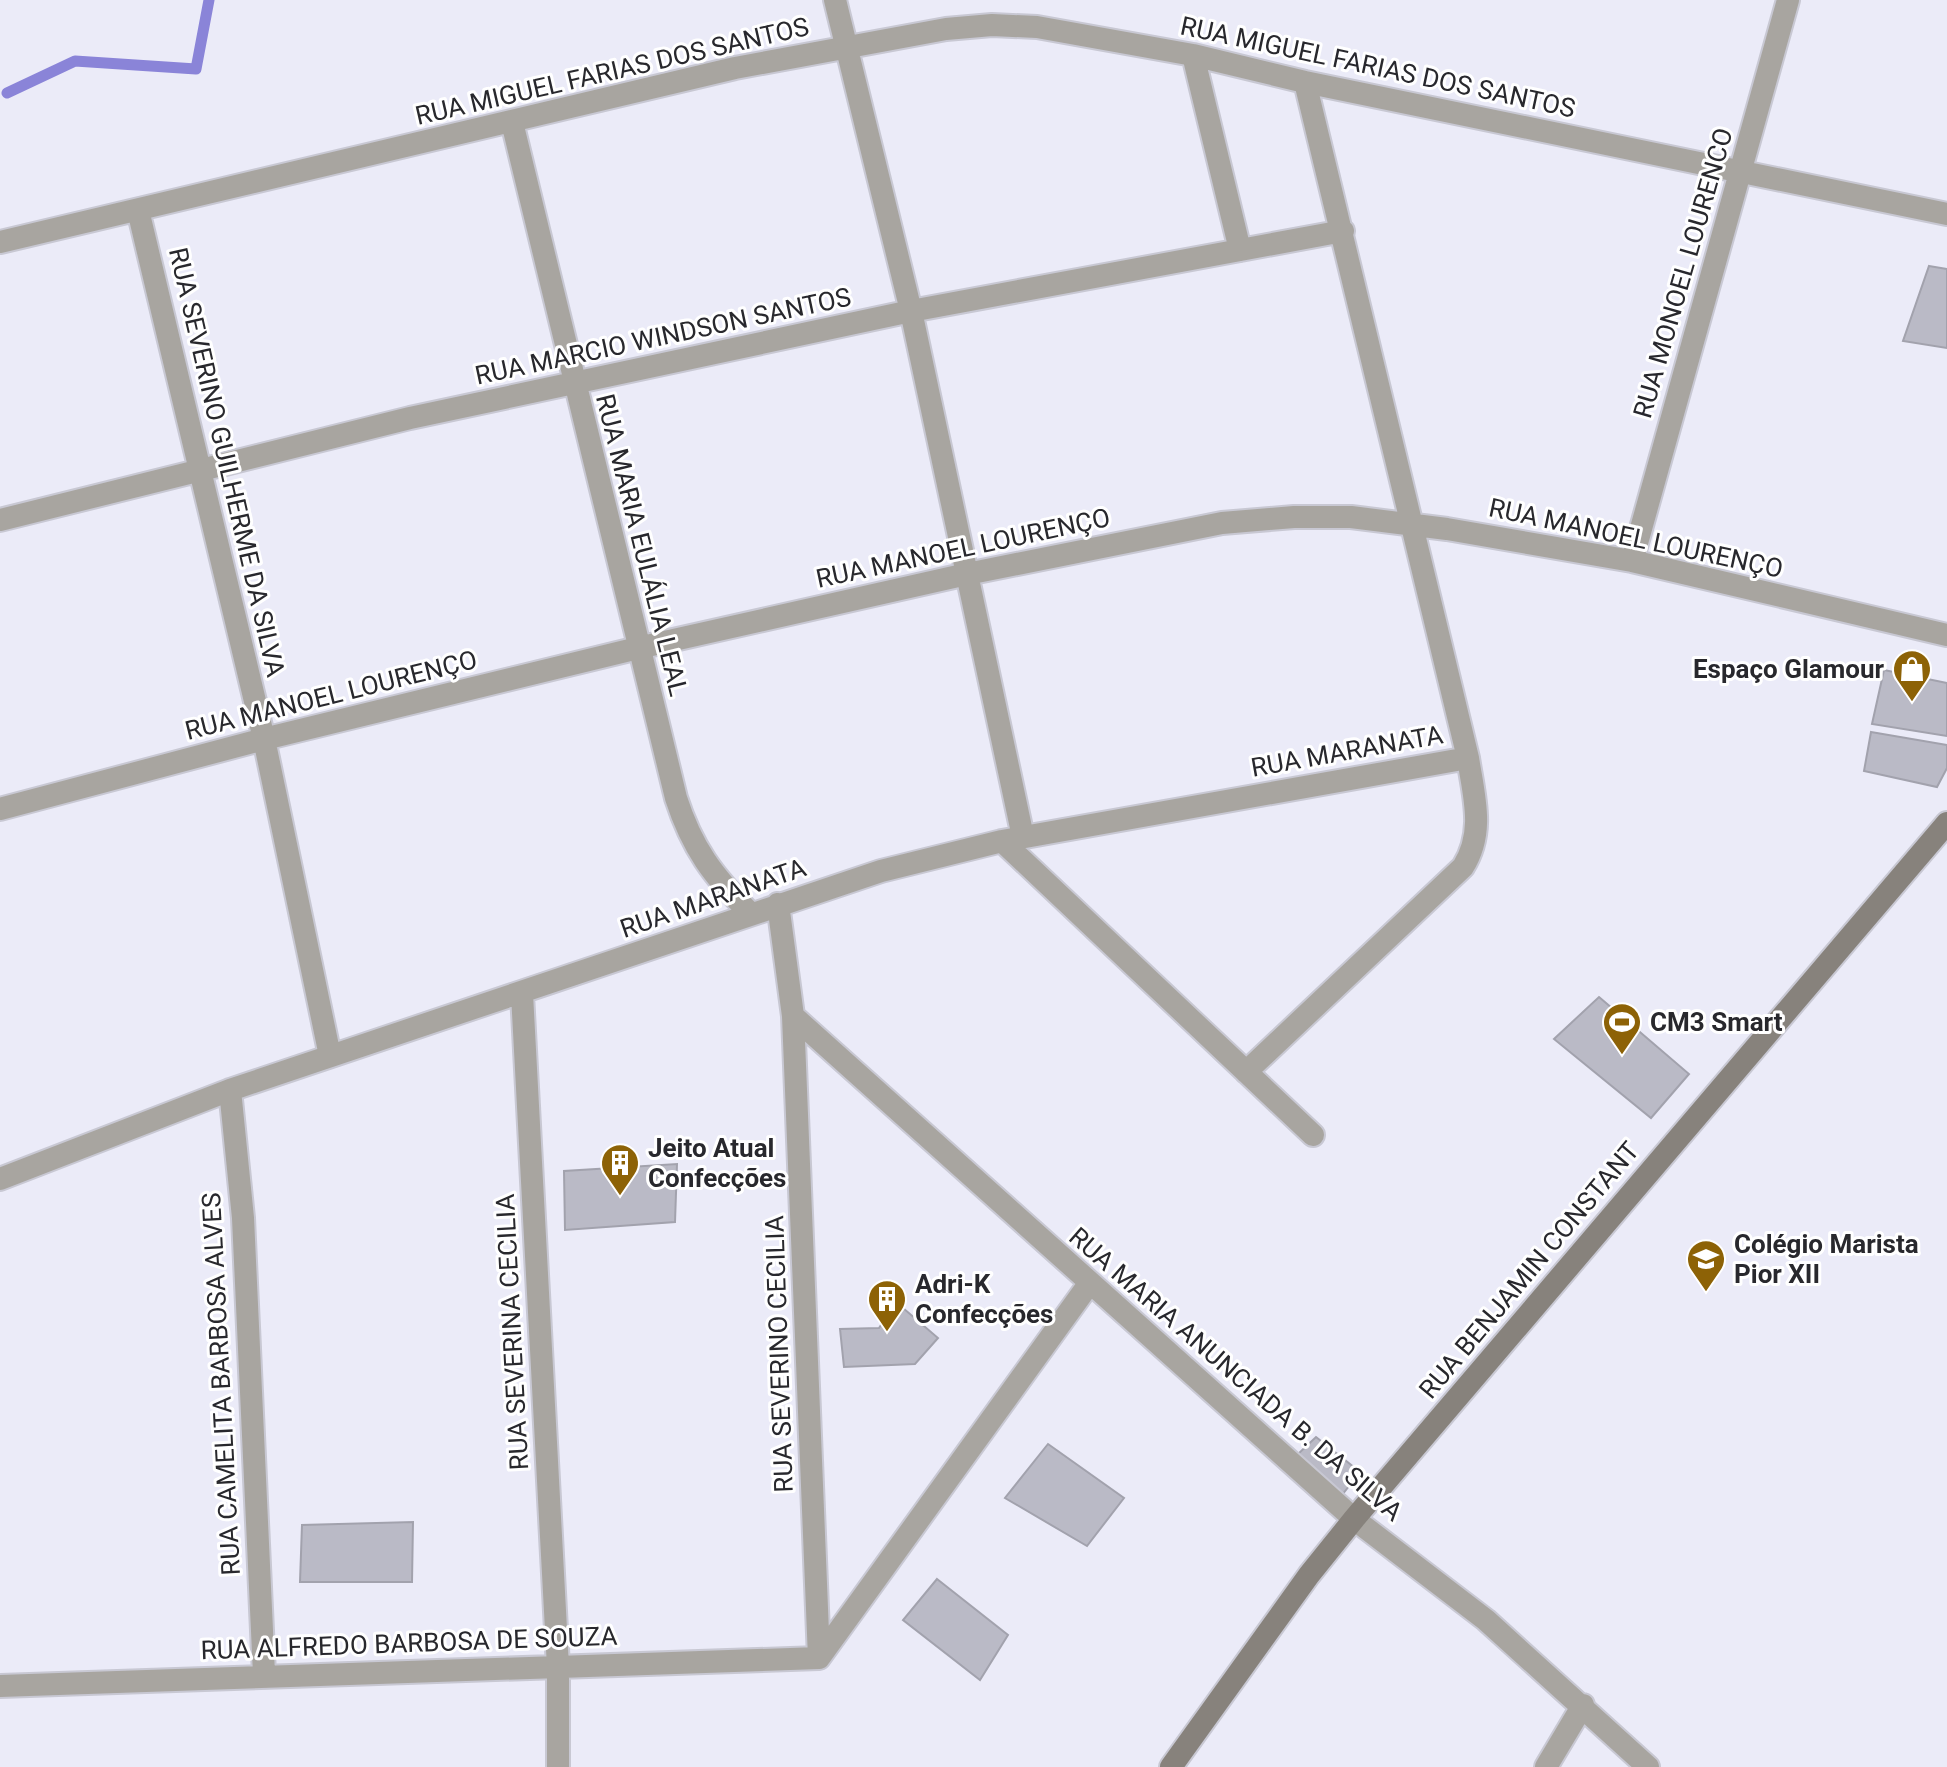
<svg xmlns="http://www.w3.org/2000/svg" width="1947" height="1767" font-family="Roboto,sans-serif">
  <rect width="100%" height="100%" fill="#ebebf8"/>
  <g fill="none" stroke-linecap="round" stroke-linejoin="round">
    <!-- stream -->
    <path stroke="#8a84d8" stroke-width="11" d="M7,93l68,-32 121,8 13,-69"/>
  </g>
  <!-- building -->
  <path fill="#babac6" stroke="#a2a2ad" stroke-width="2" d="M1929,266l18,3v79l-44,-7z
    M1884,670l63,13v53l-75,-12z
    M1871,732l76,13v23l-10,19 -73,-16z
    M1599,997l90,77 -38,44 -97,-79z
    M677,1164l-2,58 -110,8 -1,-59z
    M896,1302l42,36 -23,26 -71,3 -4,-38 39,-1z
    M1316,1437l44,35 -18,23 -45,-40z
    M1048,1444l76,54 -37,48 -82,-48z
    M413,1522l-1,60h-112l2,-57z
    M937,1579l71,56 -28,45 -77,-60z"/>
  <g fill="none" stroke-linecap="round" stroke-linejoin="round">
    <!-- minor casing -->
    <g stroke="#c8c8d3" stroke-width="26">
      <path id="minor" d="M835,0l76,311 112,526
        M1193,55l47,195
        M512,122l164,676c16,50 37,78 74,115
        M138,210l126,529 66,317
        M0,242l735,-174 211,-39 46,-4 45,2 156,28 112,27 642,132
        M0,520l410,-102 501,-107 432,-80
        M1632,561l156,-561
        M0,809l264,-70 374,-91 329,-74 255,-51 72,-6h57l96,12 185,32 315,74
        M1002,841l311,294
        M778,904l15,112 26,642
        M522,994l36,673v100
        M793,1016l561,503 132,101 162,147
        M1246,1072l217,-205c22,-35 11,-70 5,-109l-163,-676
        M230,1090l13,128 21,456
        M0,1179l230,-89 651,-219 121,-30 466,-83
        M819,1658l270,-374
        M0,1686l819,-28
        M1546,1767l37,-62"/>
    </g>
    <!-- secondary casing -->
    <g stroke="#c8c8d3" stroke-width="26">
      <path id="secondary" d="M1171,1767l138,-192 45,-56 593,-696"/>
    </g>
    <!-- minor -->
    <use href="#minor" stroke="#a8a5a0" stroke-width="22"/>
    <!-- secondary -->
    <use href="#secondary" stroke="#87827c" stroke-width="22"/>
  </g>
  <!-- icons -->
  <defs>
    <g id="shop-pin" transform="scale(2)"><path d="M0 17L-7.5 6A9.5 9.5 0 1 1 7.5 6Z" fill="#8d6206" stroke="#fff"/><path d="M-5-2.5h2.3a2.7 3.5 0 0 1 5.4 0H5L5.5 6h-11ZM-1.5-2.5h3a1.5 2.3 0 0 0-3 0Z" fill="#fff"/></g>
    <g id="stadium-pin" transform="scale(2)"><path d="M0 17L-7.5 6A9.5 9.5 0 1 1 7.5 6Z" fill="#8d6206" stroke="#fff"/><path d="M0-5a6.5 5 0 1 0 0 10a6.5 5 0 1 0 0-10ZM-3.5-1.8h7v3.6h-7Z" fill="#fff"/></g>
    <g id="building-pin" transform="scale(2)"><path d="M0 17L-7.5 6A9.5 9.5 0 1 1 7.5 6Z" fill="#8d6206" stroke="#fff"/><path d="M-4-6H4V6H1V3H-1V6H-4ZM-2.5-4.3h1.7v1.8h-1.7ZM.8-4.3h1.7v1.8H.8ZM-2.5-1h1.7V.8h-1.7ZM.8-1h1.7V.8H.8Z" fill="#fff"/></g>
    <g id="school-pin" transform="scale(2)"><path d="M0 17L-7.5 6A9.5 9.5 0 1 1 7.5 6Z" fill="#8d6206" stroke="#fff"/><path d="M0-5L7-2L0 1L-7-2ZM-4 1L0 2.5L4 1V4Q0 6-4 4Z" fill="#fff"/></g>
  </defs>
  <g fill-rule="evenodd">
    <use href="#shop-pin" x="1912" y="669"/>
    <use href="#stadium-pin" x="1622" y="1022"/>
    <use href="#building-pin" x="620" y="1163"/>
    <use href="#school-pin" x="1706" y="1259"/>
    <use href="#building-pin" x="887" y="1299"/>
  </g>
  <g text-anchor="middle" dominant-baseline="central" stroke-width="6" stroke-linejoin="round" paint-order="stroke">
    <!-- street labels -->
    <g font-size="26" fill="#28282d" stroke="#fff">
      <text transform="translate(1378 67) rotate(12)">RUA MIGUEL FARIAS DOS SANTOS</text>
      <text transform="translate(612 71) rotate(-13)">RUA MIGUEL FARIAS DOS SANTOS</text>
      <text transform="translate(1683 273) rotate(-74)">RUA MONOEL LOURENCO</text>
      <text transform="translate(663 336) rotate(-12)">RUA MARCIO WINDSON SANTOS</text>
      <text transform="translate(227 462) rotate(77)">RUA SEVERINO GUILHERME DA SILVA</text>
      <text transform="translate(1636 538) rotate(12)">RUA MANOEL LOURENÇO</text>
      <text transform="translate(642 545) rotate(76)">RUA MARIA EULÁLIA LEAL</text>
      <text transform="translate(963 548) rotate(-12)">RUA MANOEL LOURENÇO</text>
      <text transform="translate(331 695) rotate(-14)">RUA MANOEL LOURENÇO</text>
      <text transform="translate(1347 751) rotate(-10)">RUA MARANATA</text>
      <text transform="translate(713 898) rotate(-19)">RUA MARANATA</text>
      <text transform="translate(1529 1270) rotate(-50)">RUA BENJAMIN CONSTANT</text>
      <text transform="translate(512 1332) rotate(-93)">RUA SEVERINA CECILIA</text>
      <text transform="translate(779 1354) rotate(-92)">RUA SEVERINO CECILIA</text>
      <text transform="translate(1236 1374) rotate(41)">RUA MARIA ANUNCIADA B. DA SILVA</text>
      <text transform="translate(221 1384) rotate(-93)">RUA CAMELITA BARBOSA ALVES</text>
      <text transform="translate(409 1643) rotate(-2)">RUA ALFREDO BARBOSA DE SOUZA</text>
    </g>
    <!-- poi labels -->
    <g font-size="26" font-weight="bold" fill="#28282d" stroke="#fff" text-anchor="start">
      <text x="1884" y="669" text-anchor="end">Espaço Glamour</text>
      <text x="1650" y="1022">CM3 Smart</text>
      <text x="648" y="1148">Jeito Atual<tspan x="648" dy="30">Confecções</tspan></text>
      <text x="1734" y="1244">Colégio Marista<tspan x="1734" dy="30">Pior XII</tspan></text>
      <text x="915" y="1284">Adri-K<tspan x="915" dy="30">Confecções</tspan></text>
    </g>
  </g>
</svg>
